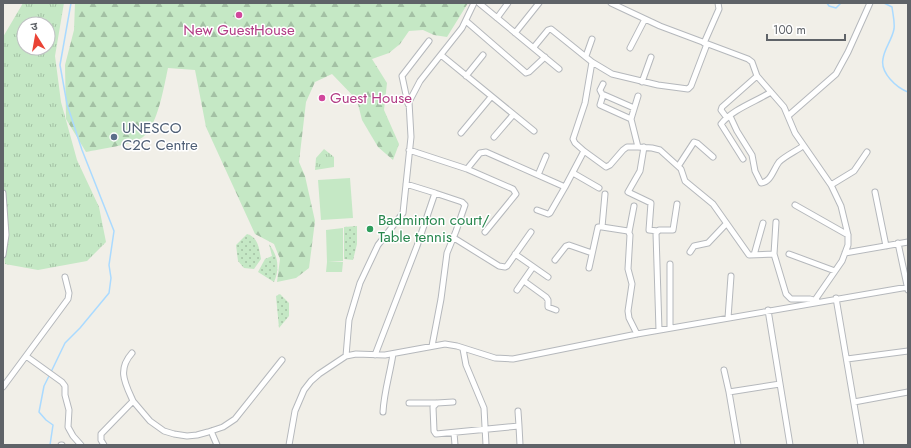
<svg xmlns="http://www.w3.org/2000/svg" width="911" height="448" font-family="Jost,'Noto Sans Devanagari',sans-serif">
  <defs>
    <pattern id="grass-tufts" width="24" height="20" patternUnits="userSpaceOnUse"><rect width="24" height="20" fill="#c5e8c5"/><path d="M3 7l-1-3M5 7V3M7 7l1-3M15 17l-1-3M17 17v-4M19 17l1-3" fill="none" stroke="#a3c0a4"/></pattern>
    <pattern id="forest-firs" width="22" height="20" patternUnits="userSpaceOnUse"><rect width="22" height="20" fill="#c5e8c5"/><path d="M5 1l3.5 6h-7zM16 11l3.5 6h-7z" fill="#a3c0a4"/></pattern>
    <pattern id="park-dots" width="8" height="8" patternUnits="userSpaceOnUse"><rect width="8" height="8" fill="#c5e8c5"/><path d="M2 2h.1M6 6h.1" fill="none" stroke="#a3c0a4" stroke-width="1.8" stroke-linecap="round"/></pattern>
  </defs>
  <rect width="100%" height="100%" fill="#f1efe8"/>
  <!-- grass -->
  <path fill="url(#grass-tufts)" fill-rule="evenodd" d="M23,3h41l-9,53 6,46 16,58 22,47 7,35 -19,19 -49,9 -33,-6 -2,-19v-208zM24,24h24v24h-24z
    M324,149l10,8v10l-19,3 1,-12z"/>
  <!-- forest -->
  <path fill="url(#forest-firs)" d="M75,3h393l-21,34 -13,-2 -11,-5 -14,1 -9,13 -11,9 -17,6 15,24 -3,27 15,34 -6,16 -15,-13 -16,-27 -5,-20 -25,-26 -17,8 -9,20 -7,60 6,14 10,45 -6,47 -13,10 -19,4 3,-23 -6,-15 -19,-10 -49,-107 -11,-57 -27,-2c-4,18 -10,57 -25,69 -11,8 -43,12 -57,15l-20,-33 -1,-54 9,-35z"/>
  <!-- park -->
  <path fill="url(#park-dots)" d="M357,226v18l-4,16 -9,-1v-32z
    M247,234c11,3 12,14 14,25l-7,10 -10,-1 -6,-7 -2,-16z
    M269,244c9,12 11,24 5,38l-16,-10 7,-13 7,-3z
    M280,294l9,9v13l-10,12 -3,-32z"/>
  <!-- pitch -->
  <path fill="#c5e8c5" d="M350,178l3,40 -32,2 -3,-40z
    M343,228v33h-15l15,1 -1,10h-16l1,-10 -1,-32z"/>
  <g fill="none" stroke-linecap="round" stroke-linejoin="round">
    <!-- stream -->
    <path stroke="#aadaff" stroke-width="1.5" d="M827,3l2,3 7,2 5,-5
      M884,3l8,4c1,8 3,15 2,22 -2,11 -10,20 -11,30 -3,14 14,29 25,33
      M51,372l14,-29 15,-15 29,-35 2,-15 -2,-13 5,-34 -32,-81 -15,-46 -7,-39 11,-62
      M49,376l-5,10 -5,26 7,8 7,5 -3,20"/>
    <!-- minor casing -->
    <g stroke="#b5b8bc" stroke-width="7">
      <path id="minor" d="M479,3l80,66
        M611,3l49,23 88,33 4,3 5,14 27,31 11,26 36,52 10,21 7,29v10l-6,16 -27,39
        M497,18l11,-15
        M466,21l60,52 3,-1 16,-15
        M515,33l24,-30
        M704,43l15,-34 -1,-6
        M534,47l14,-17 3,-1 41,33 -7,41 -12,36 2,4 9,8
        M630,48l15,-29
        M441,55l93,76
        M586,56l6,-17
        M592,62l20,12 46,11 30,4 3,-3 16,-42
        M466,76l17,-21
        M642,82l9,-25
        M603,84l-3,6 2,4 32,14
        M603,95l-3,10 31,14
        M408,104l-6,-28 27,-35
        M730,116l7,15 15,24 3,16 6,12c10,-1 12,-13 18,-21 6,-6 17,-11 24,-16
        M788,116l48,-42 12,-22 22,-49
        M727,118l-6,-8 1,-3 35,-31
        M461,133l30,-36
        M494,137l19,-22
        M638,147l-7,-28 7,-23
        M644,147l-4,24 -12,21 23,11 -2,27 9,1
        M409,150l58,19 13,-16 6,-1 79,35 19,-36 22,16 4,-2 13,-15 4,-3h11l14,1 8,2 21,19 4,12 28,23 36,51 25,-1 12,40 5,5h19l7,2
        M743,159l-22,-35c12,-15 34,-22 50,-32
        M679,165l15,-23 3,1 16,14
        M467,169l46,20 3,5 -31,38
        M573,173l26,15
        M538,175l8,-19
        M406,184l29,9
        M831,185l23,-14 13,-19
        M875,192l11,54
        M3,193l3,42 -3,20
        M795,205l53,30
        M537,210l11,4 2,-1 15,-26
        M602,227l3,-33
        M629,232l5,-26
        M454,238l45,28 6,1 2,-1 24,-34
        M898,243l10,47
        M690,252l4,-6 14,-3 18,-19
        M845,253l63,-11
        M515,254l33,23
        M774,254l2,-32
        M789,254l46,17
        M754,255l9,-32
        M555,260l11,-14 3,-1 23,8
        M589,268l9,-41h4l26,4 2,4 -2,34 4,15 -4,27 1,7 8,16
        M524,281l22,16 2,3v7l8,3
        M517,290l16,-23
        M836,298l25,147
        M768,310l22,135
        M728,318l3,-42
        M670,328v-64
        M659,330l-3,-97 3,-3h14l4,-26
        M463,349l3,16 18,43 2,37
        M132,353c-15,17 -7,30 1,48
        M375,355l42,-109 18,-53 27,9 3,3 -9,26 -9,22 -6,46 -9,47
        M26,356l36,26 3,4v9l4,15 -1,17 5,9 8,9
        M346,356l3,-36 11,-37 18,-38 25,-32 8,-76 -2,-35 11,-21 42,-53 12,-25
        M847,359l61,-8
        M724,370l5,22
        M3,387l65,-88 1,-6 -4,-16
        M453,402l-16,1 -4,4 1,24 2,3 83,-8 1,19
        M854,402l54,-10
        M409,403h27
        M518,411l1,15
        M383,412c1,-20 7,-38 10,-58
        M211,431l6,14
        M454,433l1,12
        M61,445h1
        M104,445l-3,-5v-6l32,-33 17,20 14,10 10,3 13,2 10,-1 11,-3 15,-5 12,-8 47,-59
        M289,445l6,-34 9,-21 7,-9 8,-7 27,-18 10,-2 29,1 60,-11 12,2 38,12 18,1 124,-25 271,-47
        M738,445l-9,-53 51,-8"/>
    </g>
    <!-- minor -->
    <use href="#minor" stroke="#fff" stroke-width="5"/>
  </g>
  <!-- markers -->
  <g fill="#d1479c" stroke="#fff" stroke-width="1.5">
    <circle cx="239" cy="15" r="4"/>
    <circle cx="322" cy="98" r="4"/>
  </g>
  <circle fill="#5c6f8a" stroke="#fff" stroke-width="1.5" cx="114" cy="137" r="4"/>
  <circle fill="#2e9e5b" stroke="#fff" stroke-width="1.5" cx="370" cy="229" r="4"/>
  <g text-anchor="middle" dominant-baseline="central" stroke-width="3" stroke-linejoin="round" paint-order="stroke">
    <!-- hotel labels -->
    <g font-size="15" fill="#b23c85" stroke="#fff">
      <text x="239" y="30">New GuestHouse</text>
      <text x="330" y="98" text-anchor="start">Guest House</text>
    </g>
    <!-- service labels -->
    <g font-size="15" fill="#4e5e75" stroke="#fff" text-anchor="start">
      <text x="122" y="128">UNESCO<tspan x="122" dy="17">C2C Centre</tspan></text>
    </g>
    <!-- leisure labels -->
    <g font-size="15" fill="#27864d" stroke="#fff" text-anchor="start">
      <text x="378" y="220">Badminton court/<tspan x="378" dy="17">Table tennis</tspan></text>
    </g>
  </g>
  <!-- border -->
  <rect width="911" height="448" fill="none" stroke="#5f6368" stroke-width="8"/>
  <!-- north arrow -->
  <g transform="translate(36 36) rotate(349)"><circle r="19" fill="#ffffff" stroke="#bfc1c3"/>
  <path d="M0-3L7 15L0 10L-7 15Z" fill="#ea4335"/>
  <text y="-6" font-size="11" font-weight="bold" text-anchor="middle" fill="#5f6368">उ</text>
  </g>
  <!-- scale -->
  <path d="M767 34v6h78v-6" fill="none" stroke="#5f6368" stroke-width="2"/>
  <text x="773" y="34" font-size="12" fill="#5f6368" stroke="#ffffff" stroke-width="3" paint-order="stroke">100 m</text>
</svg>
